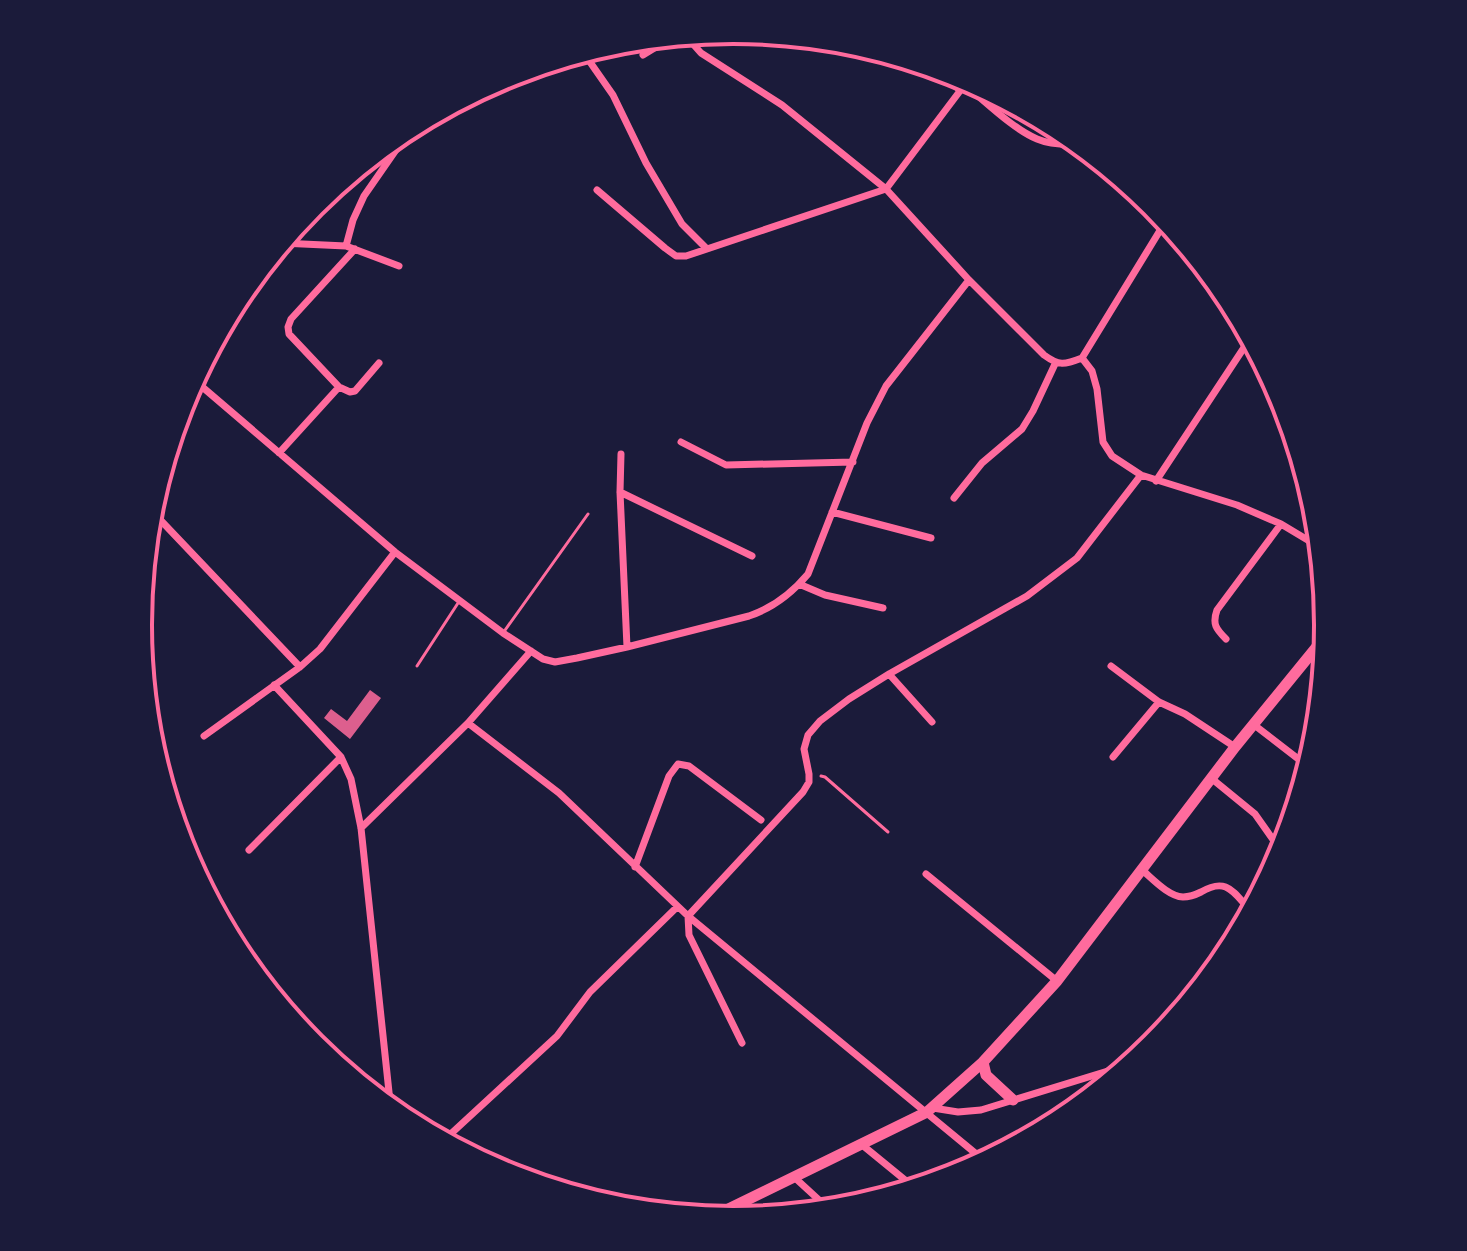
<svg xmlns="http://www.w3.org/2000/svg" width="1467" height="1251" font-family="'Fira Sans',sans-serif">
  <rect width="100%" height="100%" fill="#1b1b3a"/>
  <!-- building -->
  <path fill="#dd5f8e" d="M370,690l11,8 -31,41 -26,-21 7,-9 16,12z"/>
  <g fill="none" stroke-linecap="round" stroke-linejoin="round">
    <!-- path -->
    <path stroke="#ff6b9d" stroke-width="3" d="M821,776l4,1 63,55"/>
    <!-- service -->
    <path stroke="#ff6b9d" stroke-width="3" d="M503,633l85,-119
      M417,666l43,-66"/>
    <!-- minor -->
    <path stroke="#ff6b9d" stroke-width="7" d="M685,35l16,18 81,52 104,84 83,91 75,75c15,11 20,10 38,3
      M583,52l30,43 33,68 36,61 24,24
      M643,55l31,-19
      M931,66l29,24
      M965,85c20,16 48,44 72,54 14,6 29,6 44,5
      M597,190l68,58 11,8h10l200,-67 83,-110
      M281,243l65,3 53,20
      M346,246l7,-26 11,-24 50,-72
      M355,249l-64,70 -3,8 1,7 50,53 11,5 5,-1 24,-28
      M1082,358l10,13 5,18 6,53 9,14 29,19 96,30 44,19 40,24
      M1082,358l85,-139
      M193,379l202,173 108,81 40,26 12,3 22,-4 50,-11 122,-31c24,-8 43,-23 59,-42l59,-151 19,-37 83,-106
      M681,442l45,23 127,-3
      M279,453l60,-66
      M621,454l-1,38 7,155
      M1156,481l95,-144
      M620,492l132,64
      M954,498l28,-35 40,-34 11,-18 22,-47
      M150,509l150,158
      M832,512l99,26
      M799,584l26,11 58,13
      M1226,639c-10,-10 -14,-15 -9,-29l64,-86
      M1111,666l48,36 26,12 50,33
      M889,674l43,48
      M274,685l67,72 10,22 10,49 30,283
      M468,723l91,70 129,123 298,246
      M1253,724l57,44
      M204,736l96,-69 20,-18 75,-97
      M1113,757l46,-55
      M1211,778l44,36 19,27 10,10
      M361,828l107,-105 63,-72
      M249,850l92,-93
      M635,867l34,-91 9,-12 11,2 72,54
      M1141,869c12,10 27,27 42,28 7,0 12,-2 18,-5 27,-16 33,2 51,20
      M926,874l131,107
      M742,1043l-53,-108 -1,-19 115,-124 6,-10v-8l-5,-25 4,-14 12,-14 29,-22 40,-25 138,-78 50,-38 64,-83
      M933,1108l25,4 23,-2 153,-47
      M442,1142l115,-106 33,-44 87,-85
      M861,1144l55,45
      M794,1177l37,34"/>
    <!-- primary -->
    <path stroke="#ff6b9d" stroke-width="11" d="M983,1062l3,13 27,25
      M708,1219l219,-107 56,-50 74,-81 178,-234 93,-114"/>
  </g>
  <!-- crop -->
  <path d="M0 0H1467V1251H0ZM152 625a581 581 0 1 1 1162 0a581 581 0 1 1-1162 0Z" fill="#1b1b3a" fill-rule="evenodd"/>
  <path fill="none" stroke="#ff6b9d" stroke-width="4" d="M152 625a581 581 0 1 1 1162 0a581 581 0 1 1-1162 0Z"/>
</svg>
